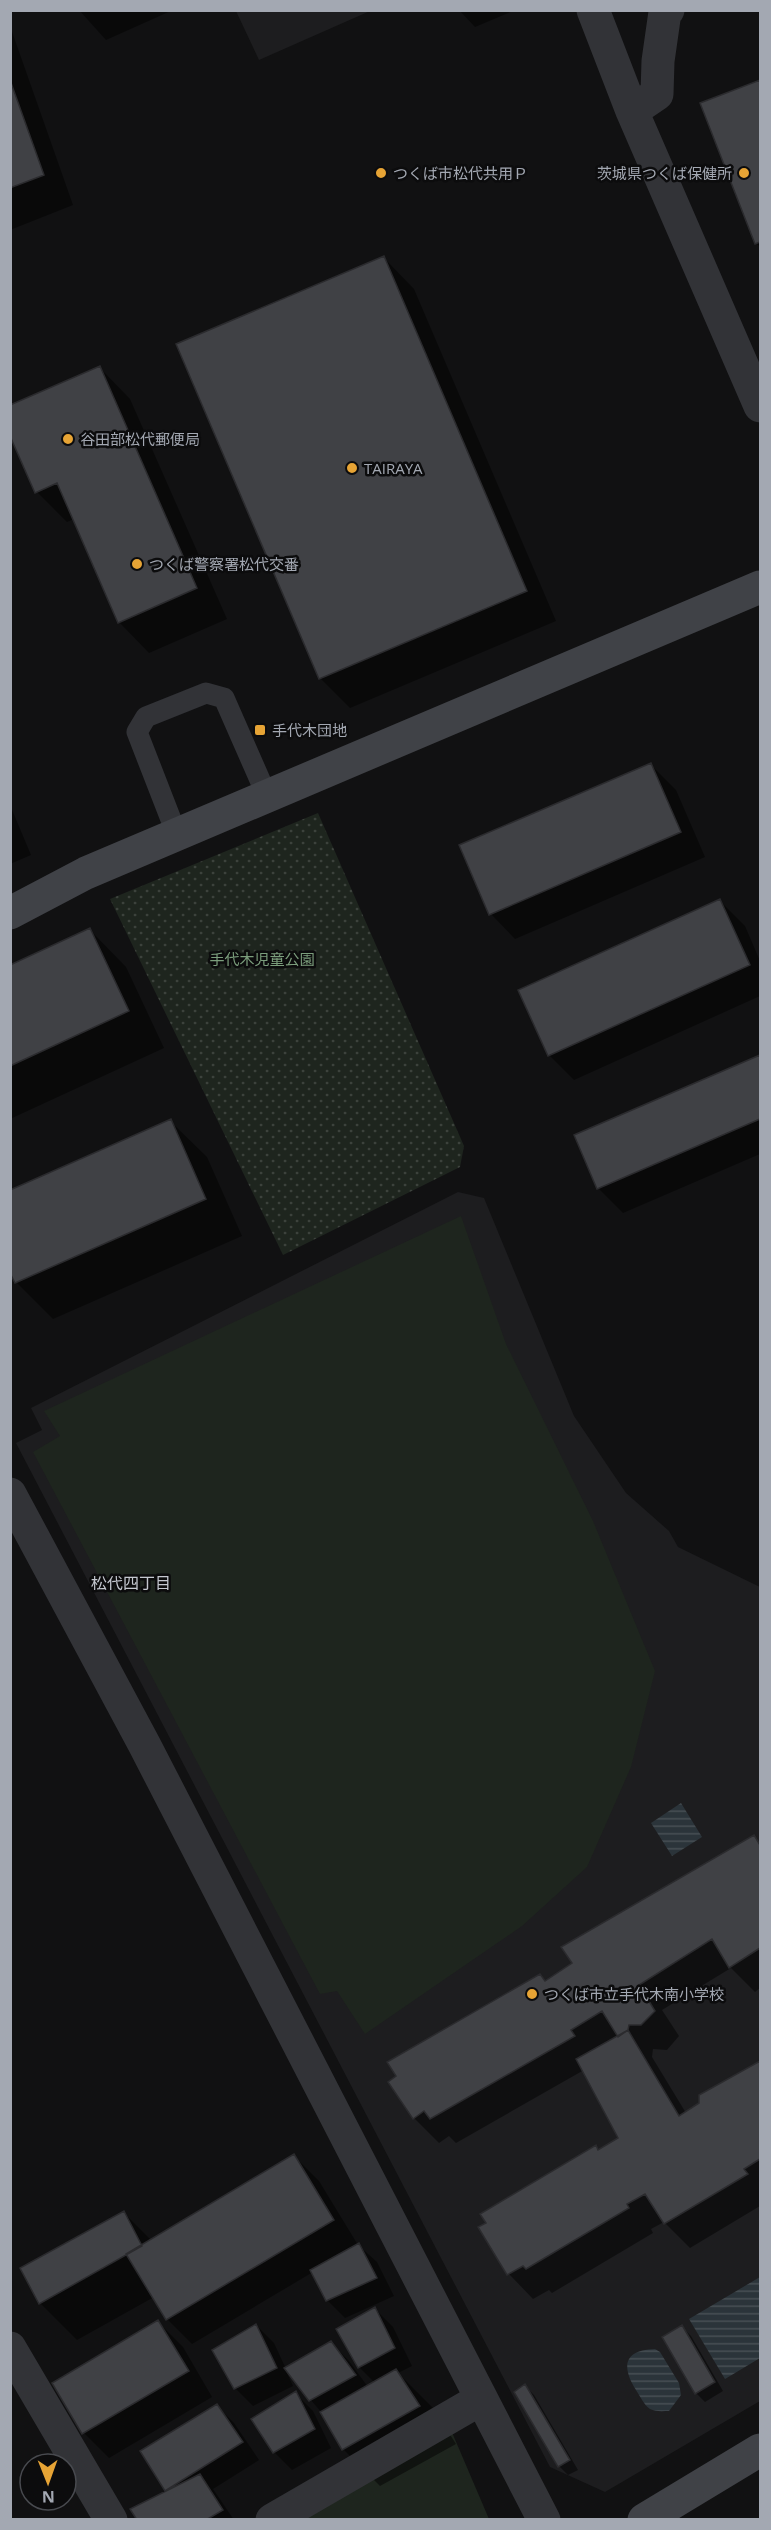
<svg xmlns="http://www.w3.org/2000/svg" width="771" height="2530" font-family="'Open Sans','Noto Sans JP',sans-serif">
  <defs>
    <pattern id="park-dots" width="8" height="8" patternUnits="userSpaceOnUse" patternTransform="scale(1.5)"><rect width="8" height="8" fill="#1e251e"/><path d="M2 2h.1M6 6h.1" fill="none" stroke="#3c423c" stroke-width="1.8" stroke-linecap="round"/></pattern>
    <pattern id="water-rules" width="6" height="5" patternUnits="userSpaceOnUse" patternTransform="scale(1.5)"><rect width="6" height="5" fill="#2b343a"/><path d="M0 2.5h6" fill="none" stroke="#474f54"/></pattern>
  </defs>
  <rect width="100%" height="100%" fill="#111112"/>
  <!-- built -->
  <path fill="#1d1d1f" d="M236,11h134l-111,49z
    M458,1192l26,6 90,218 52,77 43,38 9,16 82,40v814l-155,91 -55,-25 -534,-1024 26,-13 -11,-22z"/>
  <!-- green -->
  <path fill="#1e251e" d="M461,1216l45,128 87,177 62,150 -24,96 -44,100 -65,59 -157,108 -28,-43 -17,3 -287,-542 27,-16 -16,-25z
    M451,2430l38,89 -192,1z"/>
  <!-- park -->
  <path fill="url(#park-dots)" d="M318,813l146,333 -4,21 -177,88 -173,-356z"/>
  <!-- water -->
  <path fill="url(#water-rules)" d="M681,1803l21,34 -30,19 -21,-33z
    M760,2277v81l-35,21 -36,-60z
    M655,2349l5,3 19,31 2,12 -12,16c-6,0 -13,1 -19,-2 -6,-4 -10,-13 -14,-19 -15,-24 -12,-40 19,-41z"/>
  <!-- shadow -->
  <path fill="#0007" d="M79,10h94l-67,30z
    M459,10h56l-40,17z
    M10,26l63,179 -63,25z
    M760,82v165l-4,-4 -54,-139z
    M384,258l30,31 142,332 -206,87 -30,-30z
    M100,368l30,31 97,220 -78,34 -30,-31 -45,-103 -7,3 -30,-30z
    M651,765l25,25 29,67 -190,82 -24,-25z
    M10,805l21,50 -21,9z
    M720,901l25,25 15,35v35l-186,84 -25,-25z
    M90,930l36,37 38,81 -154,71v-152z
    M760,1056v98l-137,59 -25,-25 -22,-52z
    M170,1121l37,36 35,79 -189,83 -37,-37z
    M754,1837l6,6v145l-5,4 -24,-24 -69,42 17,26 -12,14 -14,-1 -1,8 34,56 14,-9v-8l60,-33v143l-70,42 -26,-26 -13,7 2,4 -101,60 -3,-3 -16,9 -24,-25 87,-127 4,4 20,-13 -36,-68 -128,73 -7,-7 -10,7 -25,-25 132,-136z
    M294,2156l25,25 39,64 19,17 17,34 -49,22 -18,-18 -14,-28 -121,72 -25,-25 -13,-22 -77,43 -37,-37 84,-90 28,28z
    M375,2309l18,18 19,39 -14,7 35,35 23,36 -76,42 -37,-37 -21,-36 -36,-42 7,15 -40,20 -18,-18 21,-63 18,18 12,26 45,-26 18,18 19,26 7,-4 -16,-16z
    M158,2322l25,25 29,50 -103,61 -25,-25 -30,-49z
    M682,2327l9,9 32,55 -18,11 -9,-9z
    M525,2386l9,9 44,75 -10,5 -9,-9 -43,-74z
    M295,2393l18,18 18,37 -39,22 -18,-18 -21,-32z
    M216,2405l18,18 25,37 -46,29 21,31h-95l28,-28 -25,-40z"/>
  <!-- building -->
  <path fill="#404145" stroke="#2b2b2e" stroke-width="1.5" d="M10,80l34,95 -34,13z
    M760,80v162l-5,2 -55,-141z
    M384,256l143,335 -208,88 -143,-335z
    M100,366l97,222 -79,35 -61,-140 -22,10 -25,-57v-31z
    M651,763l30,69 -192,83 -30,-70z
    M720,899l30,66 -202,91 -30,-66z
    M90,928l39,83 -119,55v-101z
    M760,1055v64l-163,70 -23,-54z
    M171,1119l35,80 -191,84 -5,-10v-83z
    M754,1835l6,10v103l-31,20 -17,-29 -73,46 16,26 -14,14h-12l-1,5 -10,7 -16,-26 -31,19 4,6 -145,83 -6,-8 -11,8 -25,-37 8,-6 -9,-14 153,-88 5,7 27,-18 -11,-16z
    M628,2030l51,86 20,-13v-8l61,-34v98l-16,10 4,5 -84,50 -19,-30 -18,10 2,4 -103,61 -3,-3 -16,9 -29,-48 8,-4 -6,-9 116,-69 2,5 20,-12 -42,-79z
    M294,2154l40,66 -168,100 -40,-66z
    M124,2211l18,35 -103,58 -19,-36z
    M359,2243l18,35 -51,23 -16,-31z
    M375,2307l20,41 -37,20 -22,-39z
    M158,2320l31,51 -107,63 -30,-51z
    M256,2324l21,44 -43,21 -22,-39z
    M682,2325l33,57 -20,12 -33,-57z
    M331,2341l25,34 -47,26 -25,-33z
    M396,2369l24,37 -78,44 -22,-38z
    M525,2384l45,76 -12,7 -44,-75z
    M296,2391l19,38 -42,24 -22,-34z
    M217,2404l26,38 -78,49 -25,-40z
    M200,2474l23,36 -17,10h-69l-7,-11z"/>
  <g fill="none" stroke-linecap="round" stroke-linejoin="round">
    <!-- lane -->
    <path stroke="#323337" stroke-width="21" d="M177,835l-40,-103 9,-15 60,-24 18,5 43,98"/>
    <!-- street -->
    <path stroke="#323337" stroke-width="33" d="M593,10l39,101 128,295
      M632,111l25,-17 1,-33 7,-49 3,-2
      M10,1494l134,250 400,776
      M10,2348l101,172
      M272,2520l209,-121"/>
    <!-- secondary -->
    <path stroke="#404247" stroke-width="33" d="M10,913l76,-40 674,-286
      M644,2520l116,-70"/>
  </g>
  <!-- markers -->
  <g fill="#e7a435" stroke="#0c0c0d" stroke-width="2">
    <circle cx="381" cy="173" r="6"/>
    <circle cx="744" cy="173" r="6"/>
    <circle cx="68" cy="439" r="6"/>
    <circle cx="352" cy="468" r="6"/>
    <circle cx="137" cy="564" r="6"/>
    <rect x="254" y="724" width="12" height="12" rx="3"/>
    <circle cx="532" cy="1994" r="6"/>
  </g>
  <g text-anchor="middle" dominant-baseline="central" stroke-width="5" stroke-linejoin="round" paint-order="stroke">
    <!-- poi labels -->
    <g font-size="15" fill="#a3a8b2" stroke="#0c0c0d" text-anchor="start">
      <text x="393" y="173">つくば市松代共用Ｐ</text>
      <text x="732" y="173" text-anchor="end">茨城県つくば保健所</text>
      <text x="80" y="439">谷田部松代郵便局</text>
      <text x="364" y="468">TAIRAYA</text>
      <text x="149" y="564">つくば警察署松代交番</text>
      <text x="272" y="730">手代木団地</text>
      <text x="544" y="1994">つくば市立手代木南小学校</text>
    </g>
    <!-- park labels -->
    <g font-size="15" fill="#7b9d7c" stroke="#0c0c0d">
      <text x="262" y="959">手代木児童公園</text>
    </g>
    <!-- neighbourhood labels -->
    <g font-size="16" fill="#c4c7cf" stroke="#0c0c0d">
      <text x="131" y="1583">松代四丁目</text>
    </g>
  </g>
  <!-- border -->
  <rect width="771" height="2530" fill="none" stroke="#a3a8b2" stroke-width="24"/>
  <!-- north arrow -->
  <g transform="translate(48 2482) rotate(179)"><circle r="28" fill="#0c0c0d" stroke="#484a4f" stroke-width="1.5"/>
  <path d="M0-4.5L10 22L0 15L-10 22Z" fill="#e7a435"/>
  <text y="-9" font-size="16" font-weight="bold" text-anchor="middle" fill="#a3a8b2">N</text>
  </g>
</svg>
